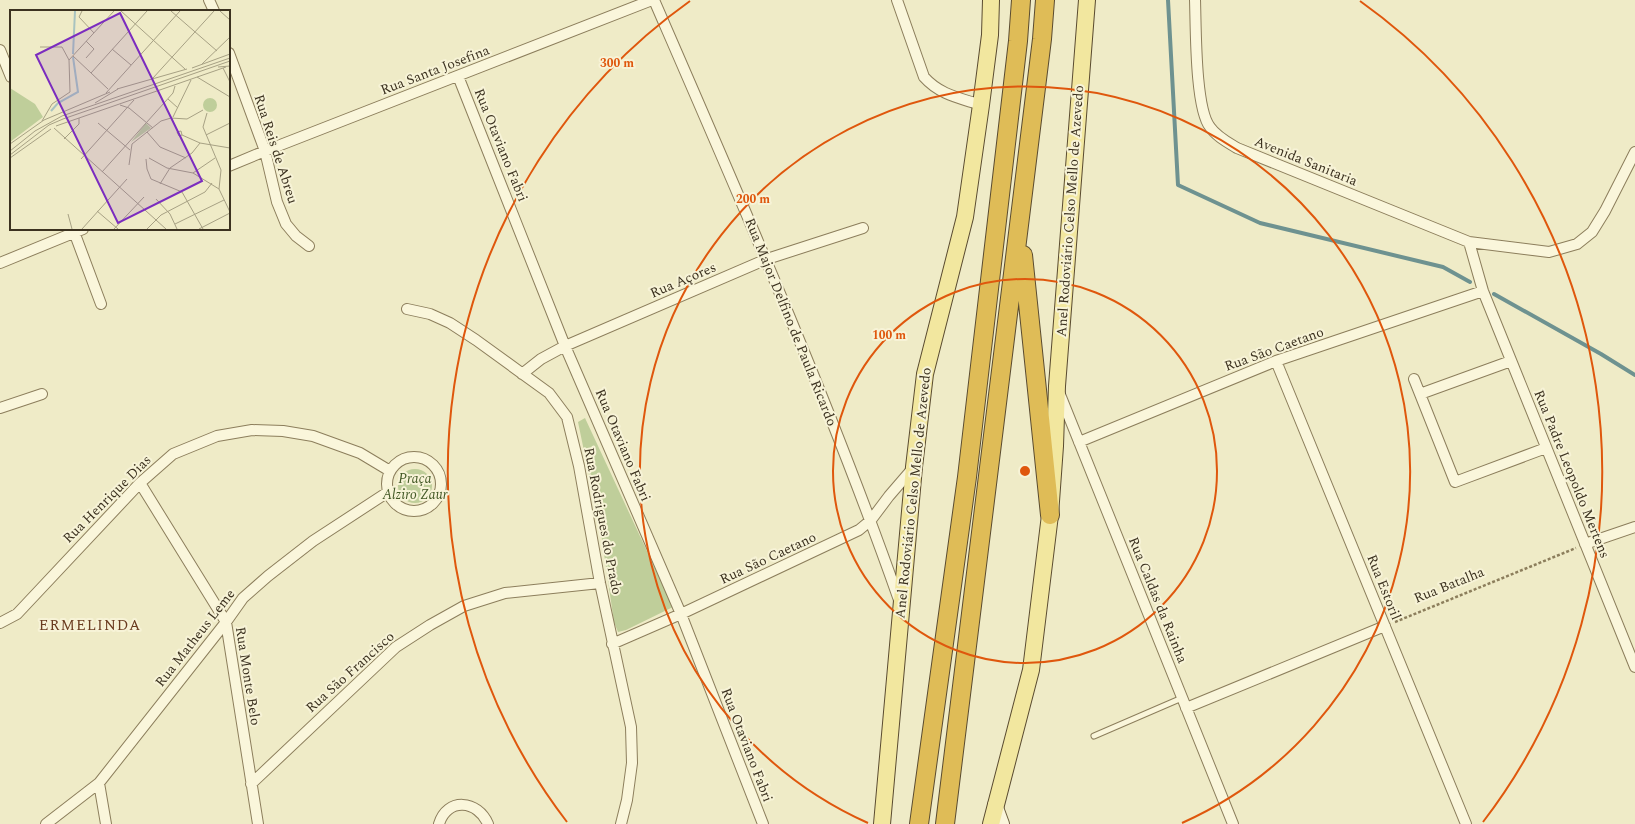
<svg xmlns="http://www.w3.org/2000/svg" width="1635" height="824" font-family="Spectral,serif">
  <rect width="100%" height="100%" fill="#efebc7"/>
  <!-- green -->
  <path fill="#bfce9a" d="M585,418l88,189 -47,23 -8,2 -4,-10 -13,-89 -23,-111z
    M398 486a17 17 0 1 1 34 0a17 17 0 1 1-34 0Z"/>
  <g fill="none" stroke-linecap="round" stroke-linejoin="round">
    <!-- stream -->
    <path stroke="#6e9290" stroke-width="4" d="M1168,0l10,185 82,38 183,44 27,15
      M1494,294l107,60 34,21"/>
    <!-- lane casing -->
    <g stroke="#8c7e5c" stroke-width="7">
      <path id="lane" d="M1094,736l88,-38"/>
    </g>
    <!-- street casing -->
    <g stroke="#8c7e5c" stroke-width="12">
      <path id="street" d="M209,0l5,11
        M654,0c86,198 173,396 245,600
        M897,0l27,77c16,18 36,21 57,28
        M1195,0c1,27 0,108 15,127 6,9 17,15 27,21l232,94 14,49 152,376
        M0,50l11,27
        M229,53l36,98 12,51 9,22 10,12 13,10
        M458,76l107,270 116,268 82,210
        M229,166l36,-15 387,-151
        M73,229l28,75
        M1469,242l80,10 28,-8 15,-12 13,-21 30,-59
        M0,263l83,-34
        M407,309l23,5 20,9 26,17 73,53 18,24 12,49 21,117 31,144 1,36 -5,37 -6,24
        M1276,361l190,463
        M522,374l19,-15 24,-13 202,-87 96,-31
        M1414,379l41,103 91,-34
        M1059,392l174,432
        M1420,394l91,-33
        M0,408l42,-14
        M1079,442l197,-81 207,-70
        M387 484a27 27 0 1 1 54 0a27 27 0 1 1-54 0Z
        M140,483l86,139 32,202
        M1585,544l50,-17
        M0,623l17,-9 123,-131 33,-29 44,-18 35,-6 31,1 30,5 47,17 30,18
        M612,644l69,-30 178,-84 12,-10 18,-24 25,-29
        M1186,708l199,-82
        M99,783l7,41
        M251,784l145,-137 34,-22 34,-19 41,-13 95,-10
        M46,824l53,-41 127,-161 17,-24 25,-22 45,-35 75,-49
        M439,824c8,-27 39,-24 49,0"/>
    </g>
    <!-- secondary casing -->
    <g stroke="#6e5f3f" stroke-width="16">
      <path id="secondary" d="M995,805l7,19"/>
    </g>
    <!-- primary casing -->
    <g stroke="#5a4b30" stroke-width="18">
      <path id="primary" d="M882,824l32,-357 11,-93 40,-157 16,-112 9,-70 1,-35
        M991,824l40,-154 19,-155 5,-69 2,-60 30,-386"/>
    </g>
    <!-- highway casing -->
    <g stroke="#5a4b30" stroke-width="20">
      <path id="highway" d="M1023,255l27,260
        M919,824l48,-347 51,-436 3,-41
        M945,824l97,-785 3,-39"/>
    </g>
    <!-- path -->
    <path stroke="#8c7e5c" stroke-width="2.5" stroke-dasharray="3 2" stroke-linecap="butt" d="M1395,622l181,-74"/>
    <!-- lane -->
    <use href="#lane" stroke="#faf6db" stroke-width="5"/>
    <!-- street -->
    <use href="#street" stroke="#faf6db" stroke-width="10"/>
    <!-- secondary -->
    <use href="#secondary" stroke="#faf6db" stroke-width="14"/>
    <!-- primary -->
    <use href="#primary" stroke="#f2e79f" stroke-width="16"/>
    <!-- highway -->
    <use href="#highway" stroke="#dfbc57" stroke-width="18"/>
  </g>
  <!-- distance rings -->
  <g fill="none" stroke="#df570d" stroke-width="2">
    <circle cx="1025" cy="471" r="192"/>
    <path d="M868 823A385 385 0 1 1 1182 823"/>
    <path d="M567 822A577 577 0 0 1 690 1M1360 1A577 577 0 0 1 1483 822"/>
  </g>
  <g text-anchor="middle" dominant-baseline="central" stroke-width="4" stroke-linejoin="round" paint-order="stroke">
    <!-- street labels -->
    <g font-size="14" fill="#3c3220" stroke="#f7f3d7">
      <text transform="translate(435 70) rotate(-21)">Rua Santa Josefina</text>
      <text transform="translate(501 145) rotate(68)">Rua Otaviano Fabri</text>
      <text transform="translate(276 149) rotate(72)">Rua Reis de Abreu</text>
      <text transform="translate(1306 161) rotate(22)">Avenida Sanitaria</text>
      <text transform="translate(1070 211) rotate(-86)">Anel Rodoviário Celso Mello de Azevedo</text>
      <text transform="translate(683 280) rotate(-23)">Rua Açores</text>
      <text transform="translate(791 322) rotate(68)">Rua Major Delfino de Paula Ricardo</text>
      <text transform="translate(1274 349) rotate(-20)">Rua São Caetano</text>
      <text transform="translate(623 445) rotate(67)">Rua Otaviano Fabri</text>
      <text transform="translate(1572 474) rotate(68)">Rua Padre Leopoldo Mertens</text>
      <text transform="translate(913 493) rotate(-84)">Anel Rodoviário Celso Mello de Azevedo</text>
      <text transform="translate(107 499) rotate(-45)">Rua Henrique Dias</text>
      <text transform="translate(603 521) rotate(79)">Rua Rodrigues do Prado</text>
      <text transform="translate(768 558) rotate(-25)">Rua São Caetano</text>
      <text transform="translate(1449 585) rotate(-22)">Rua Batalha</text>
      <text transform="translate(1384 587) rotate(68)">Rua Estoril</text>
      <text transform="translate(1158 600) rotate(68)">Rua Caldas da Rainha</text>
      <text transform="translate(195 638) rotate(-52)">Rua Matheus Leme</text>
      <text transform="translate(350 672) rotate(-42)">Rua São Francisco</text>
      <text transform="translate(248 676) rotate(81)">Rua Monte Belo</text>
      <text transform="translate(747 745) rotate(69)">Rua Otaviano Fabri</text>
    </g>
    <!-- park labels -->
    <g font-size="14" font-style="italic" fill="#435926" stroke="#f7f3d7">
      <text x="415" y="478">Praça<tspan x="415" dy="16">Alziro Zaur</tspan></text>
    </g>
    <!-- neighbourhood labels -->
    <g font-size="15" letter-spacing="1" fill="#693b1e" stroke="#f7f3d7">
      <text x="90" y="625">ERMELINDA</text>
    </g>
  </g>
  <!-- overview -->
  <g transform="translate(10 10)">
    <rect width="220" height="220" fill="#efebc7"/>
    <path d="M0,78l25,16 8,13 -33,25zM193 95a7 7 0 1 1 14 0a7 7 0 1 1-14 0ZM136,113l5,5 -20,14z" fill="#bfce9a"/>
    <path fill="none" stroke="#a8c3c0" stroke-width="2" d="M63,44l2,-43M41,101l7,-8 20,-11 -5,-35"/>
    <path fill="none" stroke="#a7a184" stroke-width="1" d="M72,1l-3,6 15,16M111,1l64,58M161,1l46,40M210,1l10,9M30,37h22l7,13M102,39l19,16M63,46l35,33M76,48l8,-9 -8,-8M192,54l28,-27M208,57l12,-1M182,58l38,-14M213,58l7,14M81,63l56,-62M187,67l33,20M143,68l61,-67M107,79l70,-20M96,83l74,-82M158,89l10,9M85,93l23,-14M110,95l9,3 24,20M197,103l-4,14 18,43 -2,19M163,107l18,-37M32,111l10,-17 18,-12 -1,-32 45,-49M88,113l32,27M46,116l170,-59M44,118l112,101M137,122l13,15 26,11M172,125l-3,1 -2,-4 4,-1 1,4 18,8 30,5M196,125l24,-12M54,129l15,-15v-6M0,134l34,-24 66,-28M0,141l25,-20 27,-15 168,-58M0,145l39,-30 14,-6 167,-58M0,148l41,-29M139,148l18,10 26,5 26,16M71,149l53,-59M136,149l1,10 4,10 31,13 21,37M119,155l3,-21 29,-23 10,-3 16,1 16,-9M92,162l71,-79 2,-7M183,163l22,-15M150,174l10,-16 22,-15 8,-10M209,179l11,23M146,189l14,15 7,15M87,201l21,18M58,204l4,15M165,214l49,-24M72,219l45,-50M104,219l30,-32M137,219l14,-14 44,-23 7,-9M189,219l31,-16"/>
    <path fill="#7b2cbf" fill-opacity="0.15" stroke="#7b2cbf" stroke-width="2" d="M110,3l82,168 -84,42 -82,-168z"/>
    <rect width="220" height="220" fill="none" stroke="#3c3220" stroke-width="2"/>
  </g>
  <circle cx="1025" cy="471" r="6" fill="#df570d" stroke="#f7f3d7" stroke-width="2"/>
  <g font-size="12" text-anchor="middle" font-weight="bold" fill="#df570d" stroke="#f7f3d7" stroke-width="4" stroke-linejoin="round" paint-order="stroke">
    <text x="617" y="67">300 m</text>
    <text x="753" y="203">200 m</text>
    <text x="889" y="339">100 m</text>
  </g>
</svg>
